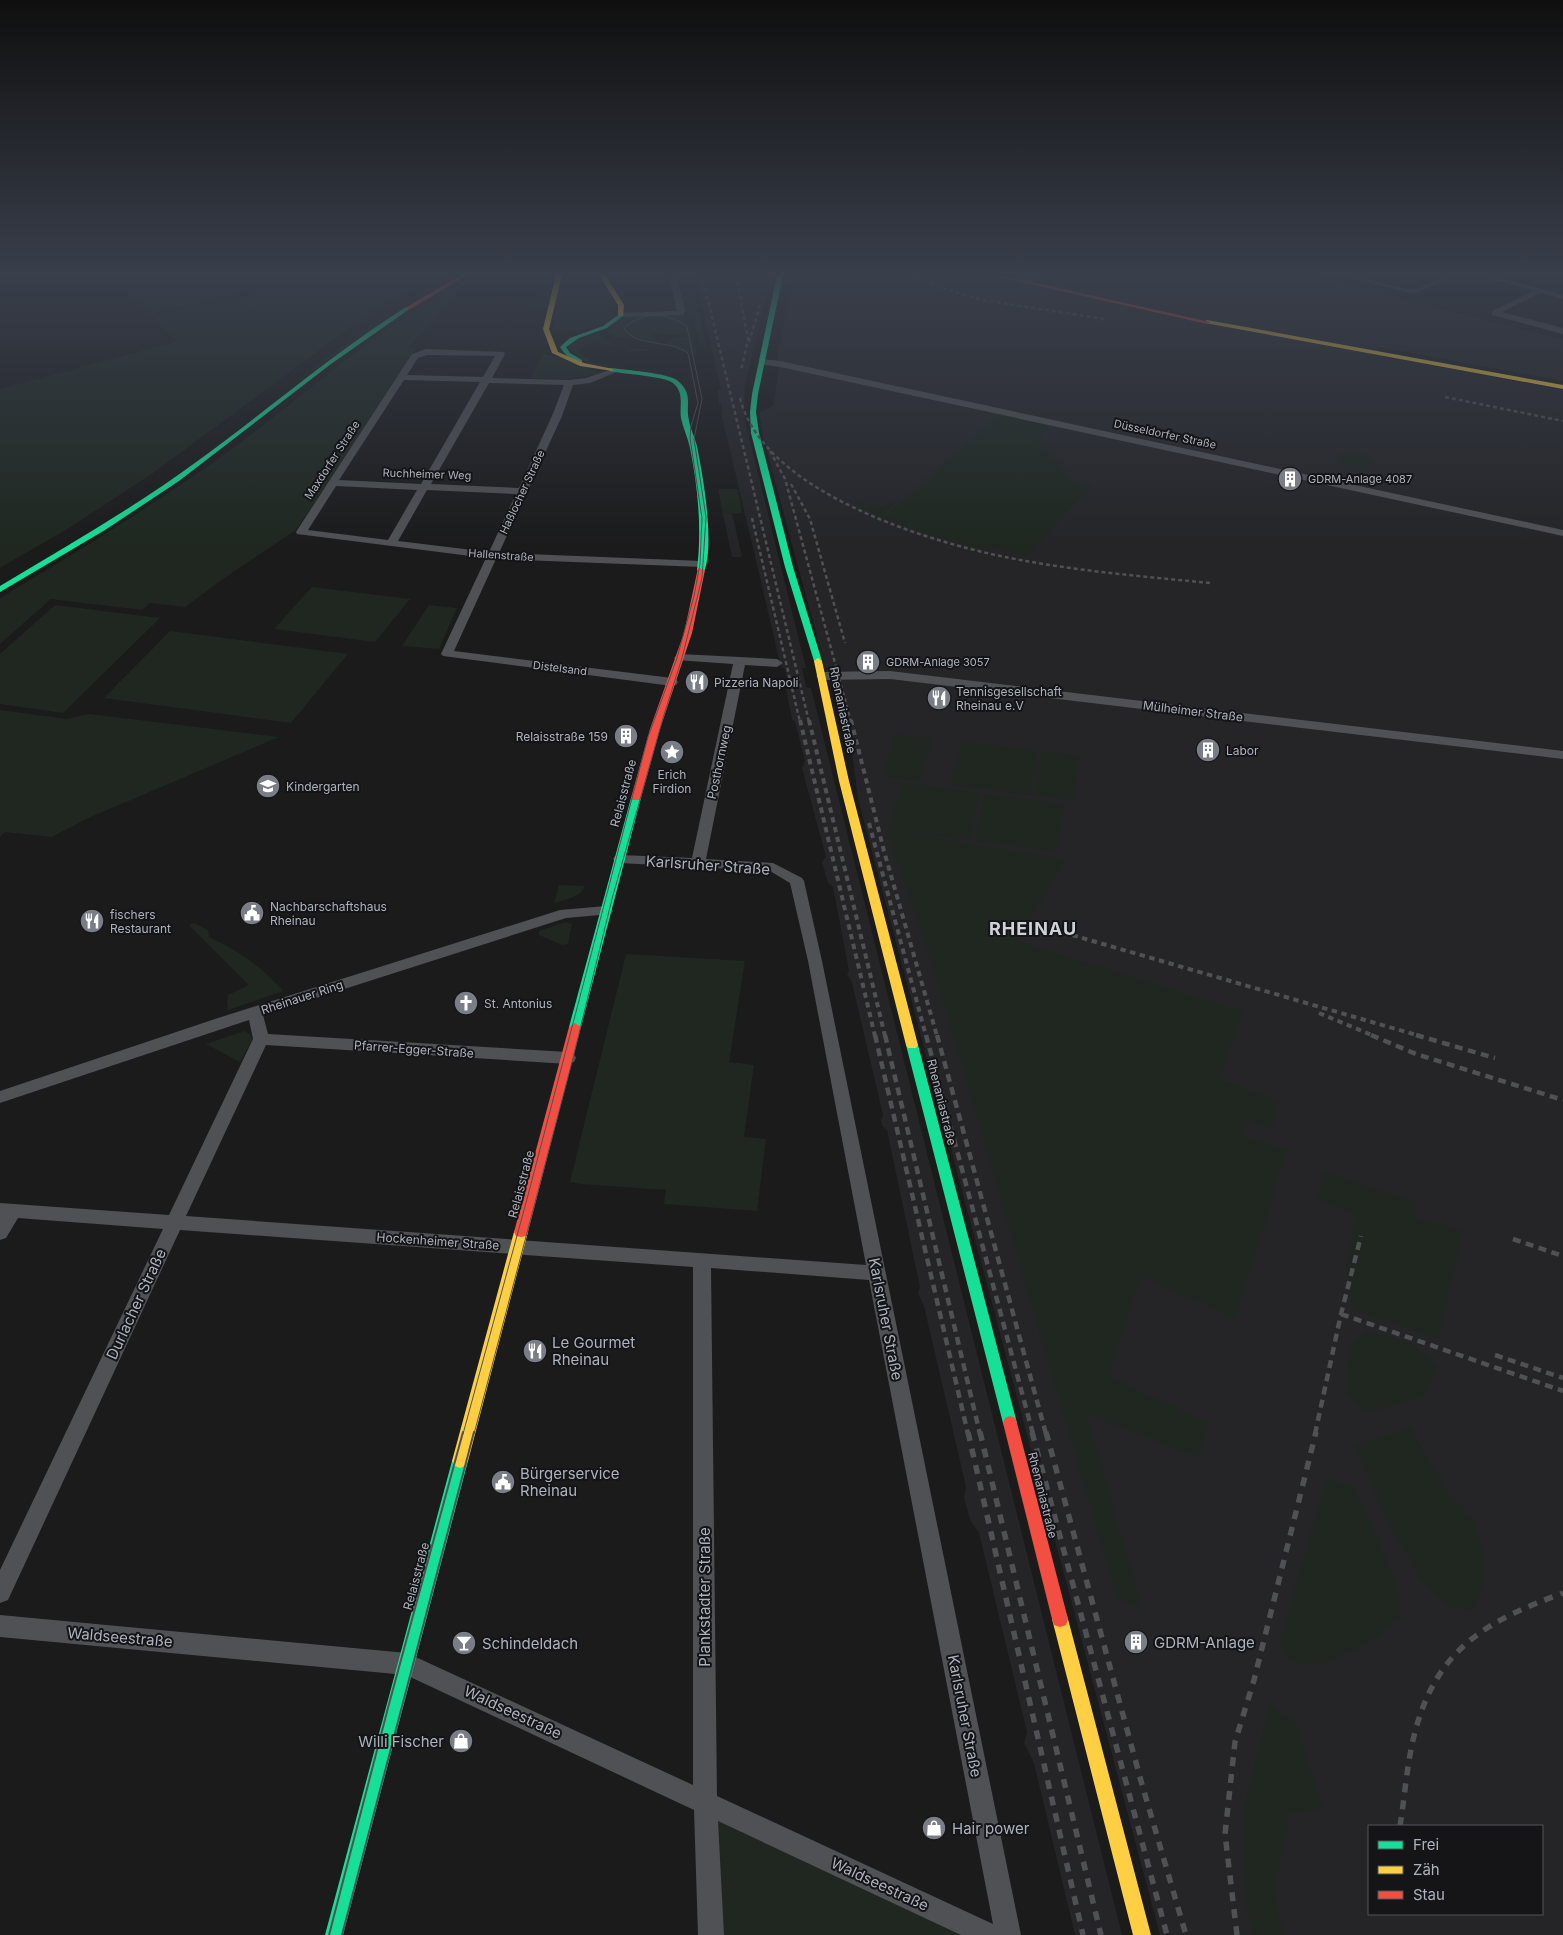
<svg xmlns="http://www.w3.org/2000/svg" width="1563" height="1935" font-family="Inter,sans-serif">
  <rect width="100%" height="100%" fill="#1b1b1c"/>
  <!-- built -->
  <path fill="#252528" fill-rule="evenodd" d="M690,275h82l-27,109 -1,29 3,16 59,239h-4l4,19 5,1 311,1247h-47l-41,-172 -10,-20 3,-11 -48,-199 -8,-11 -7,-24 2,-11 -42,-181 -6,-13 2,-6 -33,-157 -5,-4 -1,-5 2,-6 -31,-132 -5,-9 2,-3 -16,-84 -5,-4 -6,-21 4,-5 -24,-89 3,-7 -10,-39 -3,-3 -6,-30h3l-4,-20 -4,-2 -60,-255 2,-2 -2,-6 -2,-1 -2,-13 4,-1 -25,-107h-4z
    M793,275h522l176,47 -1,1 3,-1 70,17v42l-184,-34 -5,8 189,35v1545h-403l-302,-1136 -7,-54 -26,-78 -62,-231 -4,-24 14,-6 7,-44 -3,-1zM1369,1826h173v88h-173z
    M732,513l10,44h-10l-9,-43z"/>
  <!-- green -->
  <path fill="#1f2720" d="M0,275h55l-55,12z
    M106,275h213l-167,39z
    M328,275h110l-66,38 -28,19 -191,141 -84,55 -69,40v-179l178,-48 -16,-12 -7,-13z
    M455,275h4l-67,38 -78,57h-4l74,-54z
    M478,275h76l-7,29 -3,3h-17l3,-4h5l9,-17 -55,-2 -12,7 -18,-1 -49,57 8,1 -8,8 -12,26 -102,148 -66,44 -45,33 -35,-4 -8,7 -91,-11 -51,45v-46c79,-47 157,-95 232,-149 81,-60 154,-129 246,-174z
    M564,275h31l10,17 13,14 -10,16 -23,8 -31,2 -2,-1z
    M678,275h12l17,72 -8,-4 -6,-27 -8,-5z
    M684,314l5,3 5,27 4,10c-14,0 -20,-6 -34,-9l10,-8h12v-3l-21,1 -10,-2 -7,4 14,5 -3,2 -37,-7 -3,1 -11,-5c2,-24 54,-17 71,-18z
    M597,333l16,11 24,5h16l-22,3 -2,-1 3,-2 -16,-3 -5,2 2,-2 -15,-3 -4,2 -6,-1 -12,8 5,2 2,3 7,1 -2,3 30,6c-4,1 -7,-1 -12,-1 -18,-1 -26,-6 -39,-20l3,-4z
    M543,354l9,1 48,18 -29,6 -41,-1z
    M1000,414l42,9 -1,2 8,4 -11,11 34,40 20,5 -66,71 -37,-10 -2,4c-45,-12 -93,-23 -133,-47l27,3 14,-3 -11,9 6,1z
    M1348,453l17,2 8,7 -1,2c-10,6 -23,4 -33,-2l-2,-5z
    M718,489h20l4,24 -19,1z
    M312,587l98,12 -35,43 -101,-13z
    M55,605l105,13 -97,95 -63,-9v-50z
    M429,605l28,3 -18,41 -37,-3z
    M170,631l178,23 -57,69 -187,-25z
    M0,710l67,9 22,-5 190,23 -193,82 -34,18 -47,-5 -5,5z
    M895,734l37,4 -12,43 -38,-5z
    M962,742l75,9 -8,44 -78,-10z
    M1041,752l38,4 -6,44 -39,-5z
    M902,783l78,10 -11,47 -80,-11z
    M985,794l79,10 -7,47 -82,-11z
    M886,830l180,30 -50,81 227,71 -24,68 59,21 -6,26 -25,-7 -5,16 45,14 -52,168 -95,-42 -31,100 99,48 -11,33 -111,-44 56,195 -25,-10 -187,-642z
    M559,885l26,1c-5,12 -19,13 -31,17z
    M565,922l7,2 -4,20 -6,1 -23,-10v-4z
    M194,923l14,7 1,7c30,14 52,29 74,54l-55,19 -1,-9 1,-6 21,-10 -60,-60z
    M626,954l119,7 -16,101 25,3 -10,72 22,2 -9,72 -93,-7 2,-14 -85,-6 -11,-2z
    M244,1031l6,3 2,6 -12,22 -34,-18z
    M1324,1172l92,31 -1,15 47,13 -24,108 -85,-30 -6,-43 8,-51 -37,-17z
    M1366,1331l49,14 22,22 -14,30 -58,16 -19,-19 3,-46z
    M1410,1428l36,63 29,32 8,31v30l-9,25 -23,-1 -30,-29 -34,-58 -33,-76z
    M1327,1477l28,12 33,74 11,29 1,25c-19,19 -82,62 -109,43 -4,-4 -8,-11 -12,-16z
    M1270,1705l27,20 26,84 -34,4 -15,79 9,43h-30l-8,-36 1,-98z
    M705,1801l260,134h-252z"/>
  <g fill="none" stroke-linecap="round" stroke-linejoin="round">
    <!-- street -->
    <path fill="#4f5155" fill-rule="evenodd" d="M669,275h8l8,36 -2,4 -65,2 -1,-2 4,-2 56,-2z
      M1032,275h10l-16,9 -7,-2z
      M1342,275c24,-1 46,13 70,14 12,1 27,-15 44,-14l-42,19z
      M1479,275h12l72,20v4l-22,-6 -39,19 61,16v6l-71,-19v-4l41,-20z
      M426,349l78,3 1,2 -13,24 77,2 17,-2 29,-10 4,3 -29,12 -17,2 -11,31 -63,137 203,8 5,3 -5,3 -206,-8 -42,92 218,27 4,1 2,3 -2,3 -4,1 -229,-30 -2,-2 45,-96 -189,-24 -1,-2 116,-178zM427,355l68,1 -12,21 -76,-2 11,-17zM404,380l76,2 -59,102 -82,-4zM489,383l75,2 -12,31 -33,72 -88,-4zM336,486l81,4 -29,50 -80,-10zM427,490l89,4 -27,58 -91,-11z
      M762,359l18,2 783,169v6l-783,-169 -21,-3v-4z
      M680,654l97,5 6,4 -6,4 -32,-2 -39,194 67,4 29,15 2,3 18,80 199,974h-60l-243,-114 6,114h-26l-4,-125 -288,-135 -406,-38v-22l407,38 286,132v-518l-513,-37 -172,370 -8,3v-33l163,-341 -145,-11 -12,20 -6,2v-37l169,12 84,-176 -4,-19 -249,83v-12l218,-73 342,-108 46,-4 5,2 2,3 -2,3 -45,4 -303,97 5,19 300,18 6,2 2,4 -2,4 -6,2 -302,-19 -80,171 680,49 -58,-304 -18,-78 -20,-12 -150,-8 -5,-1 -2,-3 2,-3 5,-1 72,3 41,-194 -57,-4 -2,-2 2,-2zM711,1268l158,12 124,644 -276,-128z
      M890,671l673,80v8l-673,-80 -68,1 -6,-4 6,-4z"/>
    <!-- fast -->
    <path fill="#16e098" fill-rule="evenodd" d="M777,275h6l-25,119 -2,18 3,21 34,134 29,94 -4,3 -4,-3 -29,-94 -34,-134 -1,-21 2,-18z
      M406,307l5,1 -80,56 -152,117 -74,49 -105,62v-6c67,-40 135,-79 199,-126 69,-50 134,-107 207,-153z
      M621,313l3,2 -1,1 -16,12 -28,10 -13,9 4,6 12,7v2c-9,1 -17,-7 -22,-15l10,-9 33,-12z
      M611,368c14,2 59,5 67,13 16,14 7,24 11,39 1,9 6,17 8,26 6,29 18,99 7,126l-7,-2c5,-41 1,-82 -7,-122 -2,-10 -7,-20 -9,-30 -2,-12 4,-25 -8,-35 -9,-7 -51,-9 -64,-12v-2z
      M636,795l5,3 -60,229 -6,4 -6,-4 62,-229z
      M912,1041l4,1 2,3 99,378 -2,5 -5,2 -5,-2 -2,-5 -97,-378 2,-3z
      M460,1454l5,2 3,5 -125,474h-18l127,-474 3,-5z"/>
    <!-- slow -->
    <path fill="#ffcf43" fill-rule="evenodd" d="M556,275h6l-13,54 9,23 26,11 29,6v2l-33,-5 -28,-13 -9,-24z
      M599,275h6l19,30 -1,11 -5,-1v-10z
      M1207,320l356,65v4l-358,-66v-2z
      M818,658l4,3 27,120 69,264 -2,3h-8l-2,-3 -67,-264 -25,-120z
      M521,1227l5,1 2,4 -60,229 -3,5 -5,2 -5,-2 -3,-5 62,-229 2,-4z
      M1060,1611l6,2 2,6 83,316h-18l-81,-316 2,-6z"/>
    <!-- jam -->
    <path fill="#f24e42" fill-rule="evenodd" d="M461,275h7l-58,34 -5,-1z
      M990,275h10l210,47 -3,2z
      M698,568l7,2 -13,63 -32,96 -19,69 -1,2h-8l-1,-2 19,-69 34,-96z
      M575,1023l6,4 -53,205 -2,4 -5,1 -5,-1 -2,-4 55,-205z
      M1010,1416l5,2 2,5 51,196 -2,6 -6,2 -6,-2 -2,-6 -49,-196 2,-5z"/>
    <!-- tram-far1 -->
    <path stroke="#505154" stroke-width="1" d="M463,1434l64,-235 121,-462 29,-79 17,-62 6,-32 2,-46 -12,-80 1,-12 7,-23 -10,-50c-19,-14 -49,-5 -64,-24 14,-18 47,-17 63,-2l15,72 -8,40 12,78 -4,61 -20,80 -19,60 -51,181 -40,163 -98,372"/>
    <!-- tram -->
    <path stroke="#505154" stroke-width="2" d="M329,1935l60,-231 74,-272
      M342,1935l132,-503"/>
    <!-- rail-far3 -->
    <path stroke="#505154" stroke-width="2.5" stroke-dasharray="4 3" stroke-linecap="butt" d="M702,275l107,447
      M736,275l12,64 -7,32
      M782,275l16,5
      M910,275l35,14 38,11 121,19
      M749,342l11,-37
      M1445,397l118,24
      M740,398c24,97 199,148 286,163 61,11 123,16 184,22
      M770,451l15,28 66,243
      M791,484l19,35 35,124
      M752,518l48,204"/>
    <!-- rail-far2 -->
    <path stroke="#505154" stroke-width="4" stroke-dasharray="5.5 4.5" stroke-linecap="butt" d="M800,720l75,316
      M809,720l76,316
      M851,720l33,131 53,185
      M869,823l57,213
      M1034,924l386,112
      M1319,1013l55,23"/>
    <!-- rail-far1 -->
    <path stroke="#505154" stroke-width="4.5" stroke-dasharray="8 5.5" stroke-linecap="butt" d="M875,1035l93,399
      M885,1035l95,399
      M926,1035l107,399
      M937,1035l109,399
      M1371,1035l45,19 147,46
      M1416,1035l79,23
      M1513,1239l50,17
      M1341,1314l222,77
      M1495,1355l68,23
      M1315,1434l26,-120 20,-78"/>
    <!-- rail -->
    <path stroke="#505154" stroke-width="5.5" stroke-dasharray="9 8" stroke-linecap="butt" d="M968,1432l115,503
      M980,1432l121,503
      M1032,1432l135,503
      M1046,1432l95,349 45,154
      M1400,1826c5,-31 7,-64 15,-94 22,-84 72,-111 148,-139
      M1237,1935l-12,-101 10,-92 19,-62 62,-248"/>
  </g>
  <!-- sky -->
  <linearGradient id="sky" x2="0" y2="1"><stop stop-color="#0f0f0f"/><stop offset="0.5" stop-color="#393f4b"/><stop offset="1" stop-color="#393f4b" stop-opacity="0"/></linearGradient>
  <rect width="1563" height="546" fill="url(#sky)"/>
  <!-- icons -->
  <defs>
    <g id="building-disc" transform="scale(1.25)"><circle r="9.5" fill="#797d85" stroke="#151518"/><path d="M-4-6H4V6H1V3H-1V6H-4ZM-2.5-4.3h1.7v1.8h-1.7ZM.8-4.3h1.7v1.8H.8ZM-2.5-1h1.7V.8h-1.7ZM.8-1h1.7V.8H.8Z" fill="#fff"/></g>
    <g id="restaurant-disc" transform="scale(1.25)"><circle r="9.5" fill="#797d85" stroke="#151518"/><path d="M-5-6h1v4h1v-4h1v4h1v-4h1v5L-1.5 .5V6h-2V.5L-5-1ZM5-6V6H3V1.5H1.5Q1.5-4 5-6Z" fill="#fff"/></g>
    <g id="sight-disc" transform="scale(1.25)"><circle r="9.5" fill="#797d85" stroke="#151518"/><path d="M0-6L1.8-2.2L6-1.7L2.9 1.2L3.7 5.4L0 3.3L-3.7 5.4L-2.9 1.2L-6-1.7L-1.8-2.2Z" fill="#fff"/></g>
    <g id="school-disc" transform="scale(1.25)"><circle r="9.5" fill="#797d85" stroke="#151518"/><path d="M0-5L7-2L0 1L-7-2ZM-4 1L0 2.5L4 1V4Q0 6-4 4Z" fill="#fff"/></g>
    <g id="civic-disc" transform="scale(1.25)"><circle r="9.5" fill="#797d85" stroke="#151518"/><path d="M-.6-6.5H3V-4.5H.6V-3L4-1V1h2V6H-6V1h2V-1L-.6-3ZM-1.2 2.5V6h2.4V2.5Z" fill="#fff"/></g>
    <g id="church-disc" transform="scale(1.25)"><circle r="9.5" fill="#797d85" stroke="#151518"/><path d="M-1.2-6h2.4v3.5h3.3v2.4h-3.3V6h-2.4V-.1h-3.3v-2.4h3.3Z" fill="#fff"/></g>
    <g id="bar-disc" transform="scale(1.25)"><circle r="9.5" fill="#797d85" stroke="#151518"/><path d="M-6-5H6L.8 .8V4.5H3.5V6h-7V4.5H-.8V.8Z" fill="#fff"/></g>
    <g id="shop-disc" transform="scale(1.25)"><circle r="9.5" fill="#797d85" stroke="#151518"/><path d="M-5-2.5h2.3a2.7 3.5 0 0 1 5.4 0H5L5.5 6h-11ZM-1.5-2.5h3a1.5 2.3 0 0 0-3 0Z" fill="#fff"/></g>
  </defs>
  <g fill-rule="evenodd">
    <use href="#building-disc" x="1290" y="479"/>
    <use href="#building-disc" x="868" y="662"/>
    <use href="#restaurant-disc" x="697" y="682"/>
    <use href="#restaurant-disc" x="939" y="698"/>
    <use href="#building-disc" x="626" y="736"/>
    <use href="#building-disc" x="1208" y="750"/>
    <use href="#sight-disc" x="672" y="752"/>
    <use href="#school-disc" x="268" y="786"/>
    <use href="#civic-disc" x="252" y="913"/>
    <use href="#restaurant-disc" x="92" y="921"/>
    <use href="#church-disc" x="466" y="1003"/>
    <use href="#restaurant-disc" x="535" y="1351"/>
    <use href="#civic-disc" x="503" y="1482"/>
    <use href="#building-disc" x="1136" y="1642"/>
    <use href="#bar-disc" x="464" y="1643"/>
    <use href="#shop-disc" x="461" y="1741"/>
    <use href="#shop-disc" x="934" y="1828"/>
  </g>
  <g text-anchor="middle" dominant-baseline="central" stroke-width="4" stroke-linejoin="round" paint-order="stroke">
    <!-- far-street labels -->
    <g font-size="11" fill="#acb2bd" stroke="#151518">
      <text transform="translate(1165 434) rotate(12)">Düsseldorfer Straße</text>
      <text transform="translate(332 460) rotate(-57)">Maxdorfer Straße</text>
      <text transform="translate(427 474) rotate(2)">Ruchheimer Weg</text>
      <text transform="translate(522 492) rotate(-65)">Haßlocher Straße</text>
      <text transform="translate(501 555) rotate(4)">Hallenstraße</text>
      <text transform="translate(560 668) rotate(7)">Distelsand</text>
    </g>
    <!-- far-poi labels -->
    <g font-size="11" fill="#acb2bd" stroke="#151518" text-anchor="start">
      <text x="1308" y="479">GDRM-Anlage 4087</text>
      <text x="886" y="662">GDRM-Anlage 3057</text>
    </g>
    <!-- poi labels -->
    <g font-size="12" fill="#acb2bd" stroke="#151518" text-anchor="start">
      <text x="714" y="682">Pizzeria Napoli</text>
      <text x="956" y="691">Tennisgesellschaft<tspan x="956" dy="14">Rheinau e.V</tspan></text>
      <text x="608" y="736" text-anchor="end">Relaisstraße 159</text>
      <text x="1226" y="750">Labor</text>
      <text x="672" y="774" text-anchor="middle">Erich<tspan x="672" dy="14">Firdion</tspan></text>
      <text x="286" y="786">Kindergarten</text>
      <text x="270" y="906">Nachbarschaftshaus<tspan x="270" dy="14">Rheinau</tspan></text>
      <text x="110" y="914">fischers<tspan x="110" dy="14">Restaurant</tspan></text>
      <text x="484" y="1003">St. Antonius</text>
    </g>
    <!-- street labels -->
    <g font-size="12" fill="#acb2bd" stroke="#151518">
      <text transform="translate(843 710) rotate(78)">Rhenaniastraße</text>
      <text transform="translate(1193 711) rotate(7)">Mülheimer Straße</text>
      <text transform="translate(719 762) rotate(-78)">Posthornweg</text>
      <text transform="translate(623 793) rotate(-75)">Relaisstraße</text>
      <text transform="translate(302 997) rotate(-18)">Rheinauer Ring</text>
      <text transform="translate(414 1049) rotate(4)">Pfarrer-Egger-Straße</text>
      <text transform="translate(942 1102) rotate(76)">Rhenaniastraße</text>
      <text transform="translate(521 1184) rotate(-75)">Relaisstraße</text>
      <text transform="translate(438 1241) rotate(4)">Hockenheimer Straße</text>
      <text transform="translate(1043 1495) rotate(76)">Rhenaniastraße</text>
      <text transform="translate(416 1576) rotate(-75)">Relaisstraße</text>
    </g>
    <!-- near-street labels -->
    <g font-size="15" fill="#acb2bd" stroke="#151518">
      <text transform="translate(708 865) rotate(4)">Karlsruher Straße</text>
      <text transform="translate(136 1304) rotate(-65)">Durlacher Straße</text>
      <text transform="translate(886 1319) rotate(79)">Karlsruher Straße</text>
      <text transform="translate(704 1597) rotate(-90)">Plankstadter Straße</text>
      <text transform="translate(120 1637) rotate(5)">Waldseestraße</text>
      <text transform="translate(513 1712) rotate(25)">Waldseestraße</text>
      <text transform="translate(965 1716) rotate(79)">Karlsruher Straße</text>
      <text transform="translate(880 1884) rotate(25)">Waldseestraße</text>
    </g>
    <!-- near-poi labels -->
    <g font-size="15" fill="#acb2bd" stroke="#151518" text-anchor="start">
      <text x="552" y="1342">Le Gourmet<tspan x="552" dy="17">Rheinau</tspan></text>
      <text x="520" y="1473">Bürgerservice<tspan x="520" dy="17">Rheinau</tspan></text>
      <text x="1154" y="1642">GDRM-Anlage</text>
      <text x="482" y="1643">Schindeldach</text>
      <text x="444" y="1741" text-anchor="end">Willi Fischer</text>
      <text x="952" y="1828">Hair power</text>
    </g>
    <!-- district labels -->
    <g font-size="18" font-weight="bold" letter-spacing="1" fill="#ced1d9" stroke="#151518">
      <text x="1033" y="928">RHEINAU</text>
    </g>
  </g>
  <!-- legend -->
  <rect x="1368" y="1825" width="175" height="90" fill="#151518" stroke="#51545a"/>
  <rect x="1378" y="1841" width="25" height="8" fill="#16e098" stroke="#51545a"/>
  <text x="1413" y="1850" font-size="15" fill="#acb2bd">Frei</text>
  <rect x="1378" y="1866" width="25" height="8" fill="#ffcf43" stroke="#51545a"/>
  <text x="1413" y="1875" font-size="15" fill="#acb2bd">Zäh</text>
  <rect x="1378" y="1891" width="25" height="8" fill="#f24e42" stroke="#51545a"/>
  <text x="1413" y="1900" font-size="15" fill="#acb2bd">Stau</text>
</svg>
